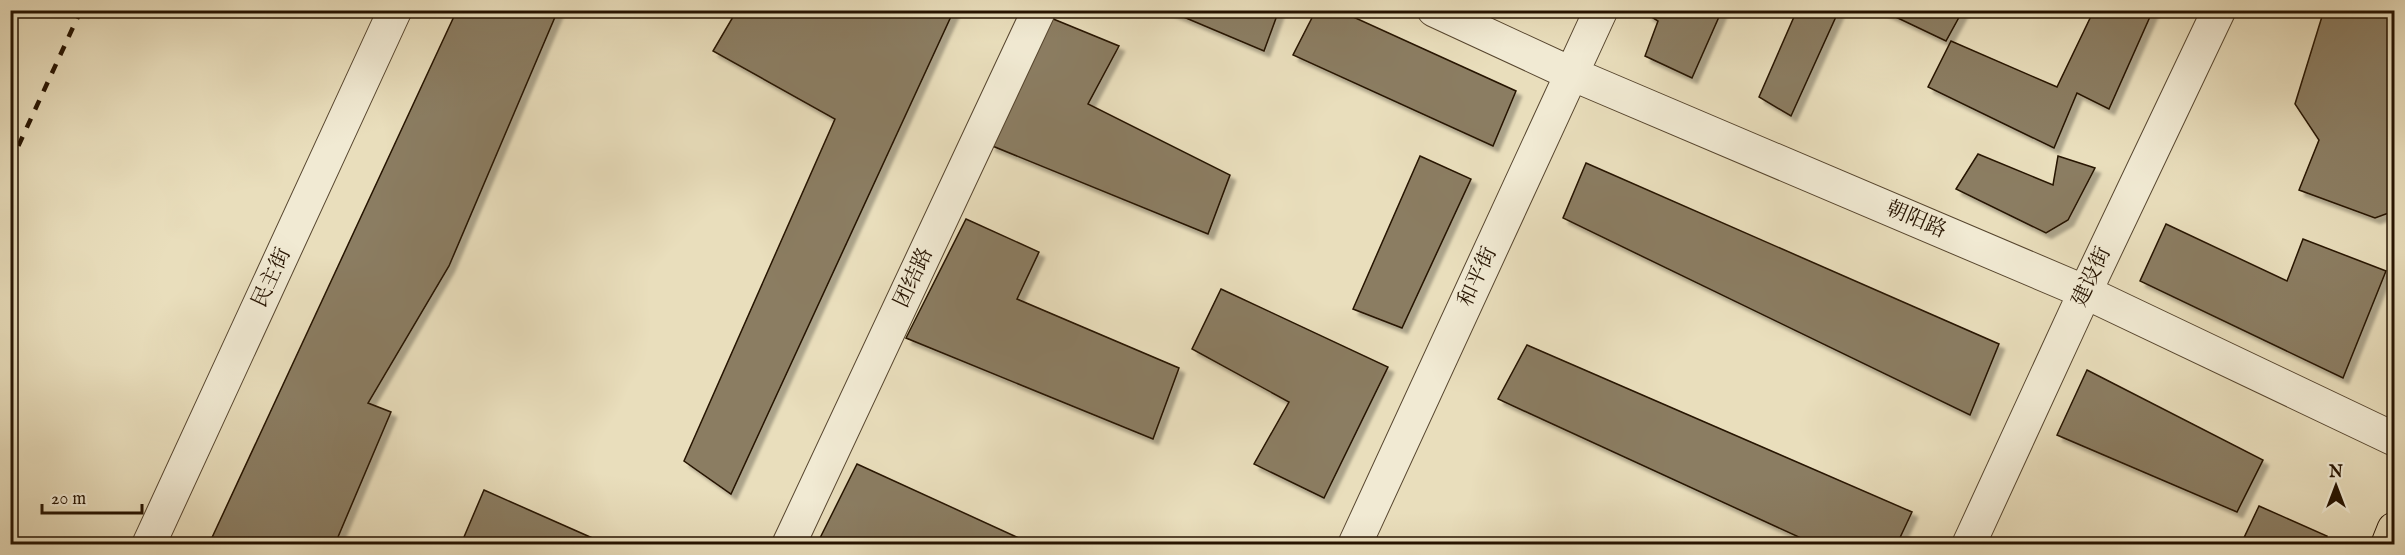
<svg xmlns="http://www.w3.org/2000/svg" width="2405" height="555" font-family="'IM FELL English','Noto Serif SC',serif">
  <defs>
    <filter id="shadow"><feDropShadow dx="5.5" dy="5.5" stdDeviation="1.5" flood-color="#0004"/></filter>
  </defs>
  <rect width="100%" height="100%" fill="#e9debc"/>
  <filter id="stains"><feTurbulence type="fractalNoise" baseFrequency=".00333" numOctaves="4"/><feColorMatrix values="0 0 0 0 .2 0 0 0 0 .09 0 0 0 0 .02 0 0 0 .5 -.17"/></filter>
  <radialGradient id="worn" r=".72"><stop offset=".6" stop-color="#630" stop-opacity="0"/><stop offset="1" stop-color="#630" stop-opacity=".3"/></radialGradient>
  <!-- building -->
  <path fill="#8b7d62" stroke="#261300" stroke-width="1.5" filter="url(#shadow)" d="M457,10h101l-109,256 -81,137 23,9 -56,132h-126z
    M737,10h217l-223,484 -47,-33 151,-342 -122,-68z
    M1167,10h112l-15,41z
    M1316,10h22l178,81 -23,55 -200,-91z
    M1649,10h73l-30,68 -47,-22 13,-35 -11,-7z
    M1797,10h42l-48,106 -32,-19z
    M1881,10h82l-17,31z
    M2094,10h59l-44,99 -32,-16 -23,55 -126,-61 23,-46 106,46z
    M2324,10h70v201l-19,7 -76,-28 20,-50 -24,-36z
    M1046,16l73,30 -31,58 142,71 -22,59 -218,-89z
    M1978,154l75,31 5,-29 37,12 -27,52 -22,13 -90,-44z
    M1420,156l51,23 -69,149 -49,-19z
    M1586,163l413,181 -29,71 -407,-197z
    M966,219l73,33 -22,47 162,69 -26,71 -247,-101z
    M2166,224l121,57 16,-42 83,32 -43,107 -203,-97z
    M1221,289l167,78 -64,131 -70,-34 35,-62 -97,-53z
    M1527,345l385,167 -15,32h-83l-316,-145z
    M2087,370l176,90 -26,52 -180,-77z
    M857,464l175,80h-215z
    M484,490l122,54h-145z
    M2259,506l68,30 -4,8h-82z
    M1275,538l12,6h-15z"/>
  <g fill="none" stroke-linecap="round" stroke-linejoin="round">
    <!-- street casing -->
    <g stroke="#57462f" stroke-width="35">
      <path id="street" d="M1434,10l138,64 513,218 309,147
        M149,544l246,-534
        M789,544l250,-534
        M1355,544l246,-534
        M1969,544l116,-252 134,-282"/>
    </g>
    <!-- highway casing -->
    <g stroke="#261300" stroke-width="35">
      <path id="highway" d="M2388,544l6,-15"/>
    </g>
    <!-- street -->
    <use href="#street" stroke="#f1ead3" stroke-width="33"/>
    <!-- highway -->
    <use href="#highway" stroke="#e9debc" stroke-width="33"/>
    <!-- rail -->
    <path stroke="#261300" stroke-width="4.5" stroke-dasharray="10 10" stroke-linecap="butt" d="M10,164l71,-154"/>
  </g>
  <g text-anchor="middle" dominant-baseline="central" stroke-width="5" stroke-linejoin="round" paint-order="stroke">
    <!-- street labels -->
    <g font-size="21" fill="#261300" stroke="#f1ead3">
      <text transform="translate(1916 220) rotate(23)">朝阳路</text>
      <text transform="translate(1478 277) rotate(-65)">和平街</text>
      <text transform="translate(2092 277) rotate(-65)">建设街</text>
      <text transform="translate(272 278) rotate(-65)">民主街</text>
      <text transform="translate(914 278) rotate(-65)">团结路</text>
    </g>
  </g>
  <!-- margin -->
  <rect width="2405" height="555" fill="none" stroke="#e9debc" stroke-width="36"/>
  <rect x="12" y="12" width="2381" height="531" fill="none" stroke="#261300" stroke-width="3"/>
  <rect x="18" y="18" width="2369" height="519" fill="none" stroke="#261300" stroke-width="1.5"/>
  <!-- north arrow -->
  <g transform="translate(2336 486)" stroke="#f1ead3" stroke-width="4.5" paint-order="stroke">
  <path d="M0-4.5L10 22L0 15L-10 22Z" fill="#261300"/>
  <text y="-9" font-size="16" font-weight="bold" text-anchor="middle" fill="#261300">N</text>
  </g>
  <!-- scale -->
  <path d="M42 504v9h100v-9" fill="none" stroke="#261300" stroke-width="3"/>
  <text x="51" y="504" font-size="18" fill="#261300" stroke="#f1ead3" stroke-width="4.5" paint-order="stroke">20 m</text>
  <rect width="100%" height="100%" filter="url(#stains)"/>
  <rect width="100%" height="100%" fill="url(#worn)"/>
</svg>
